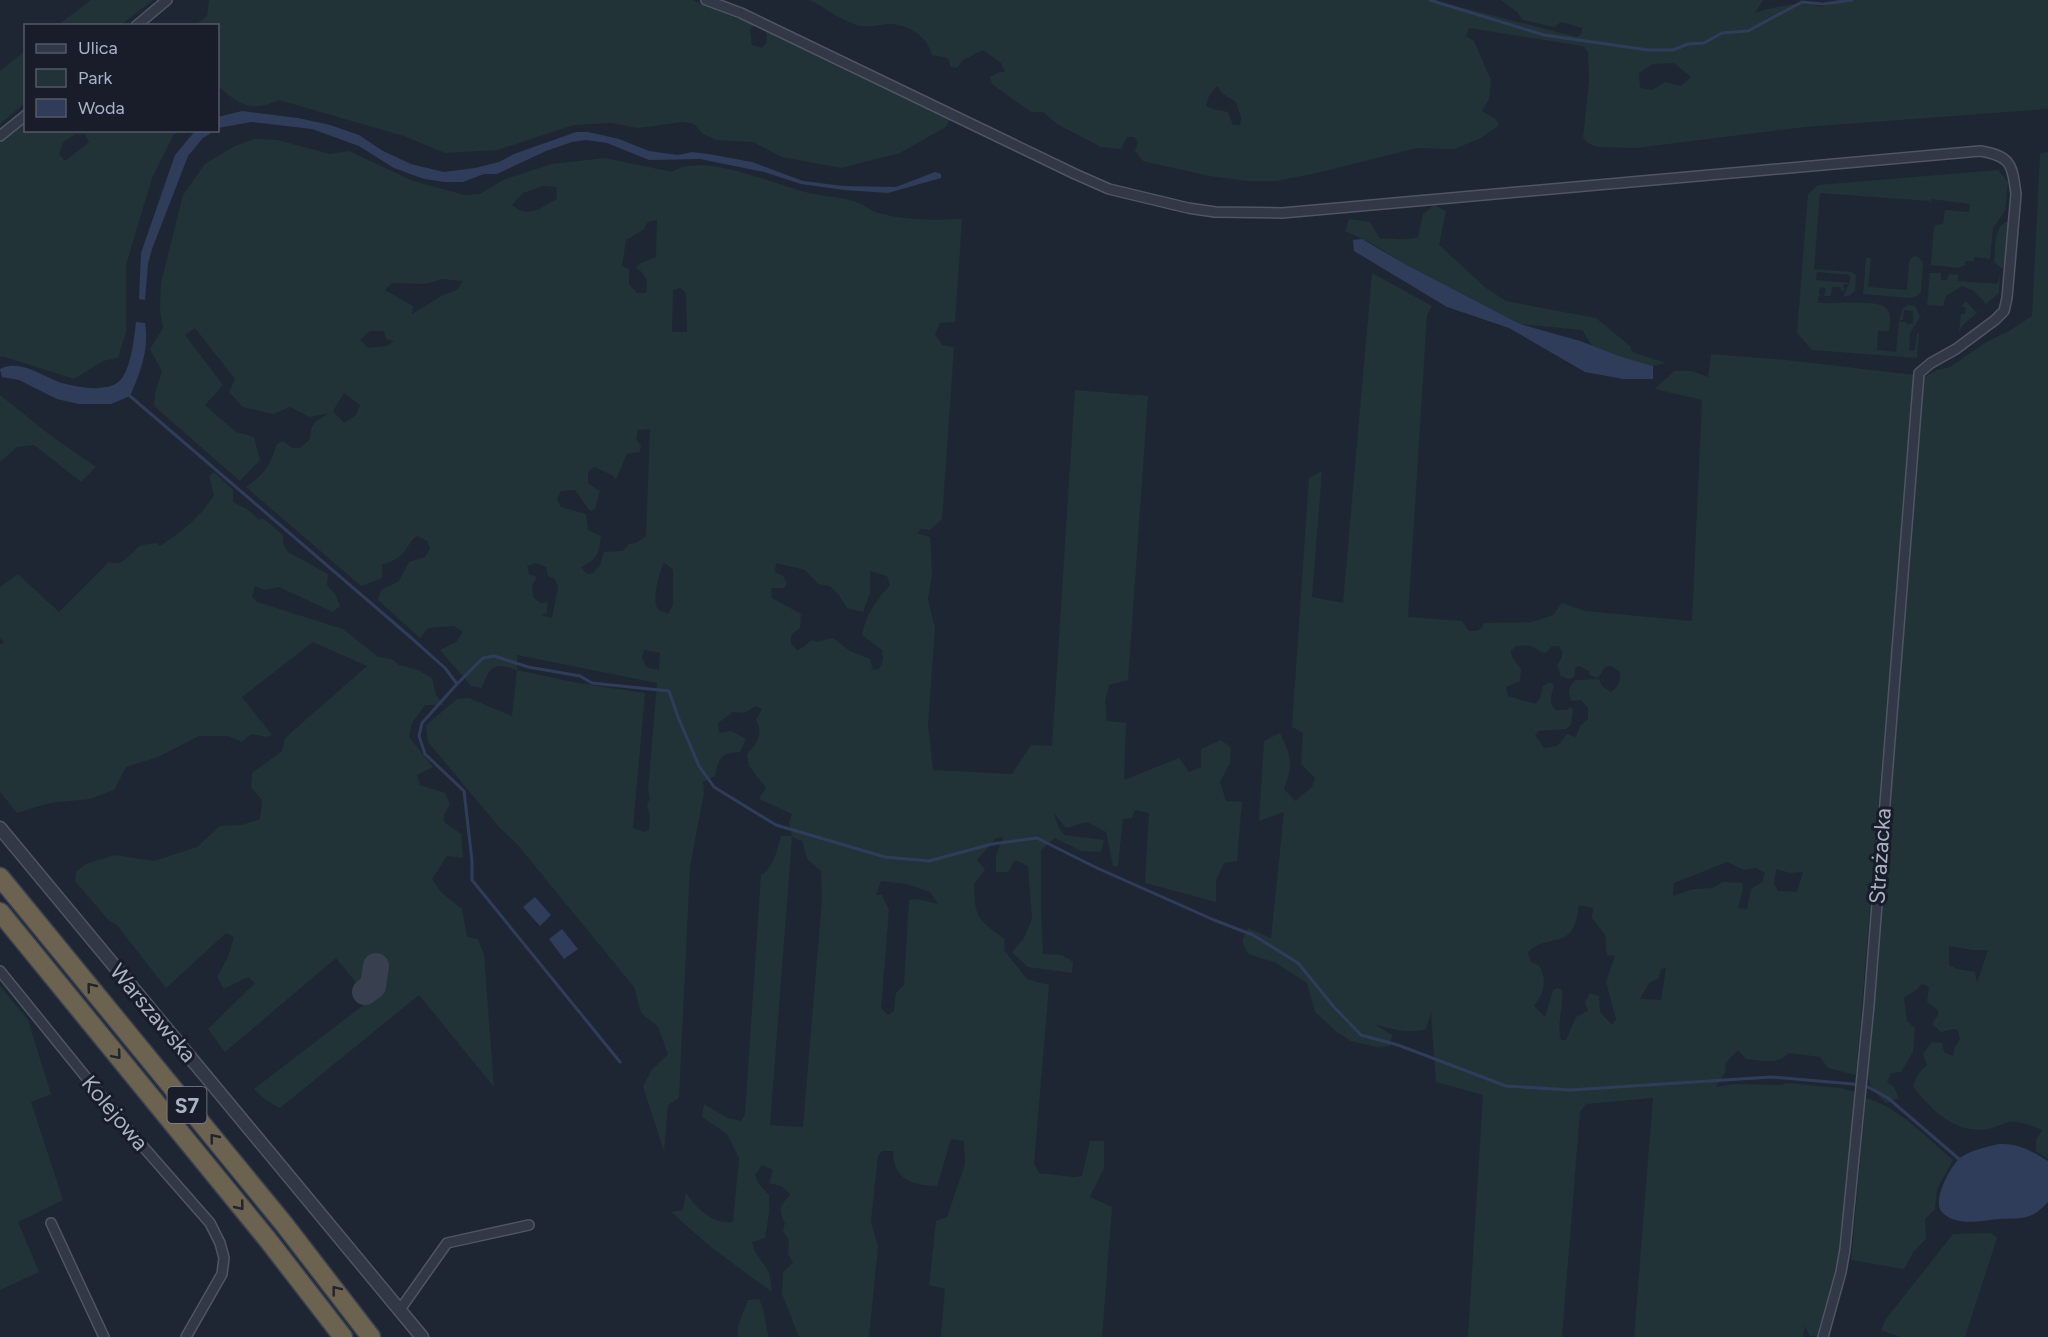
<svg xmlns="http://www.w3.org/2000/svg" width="2048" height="1337" font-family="Figtree,sans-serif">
  <rect width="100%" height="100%" fill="#1e2634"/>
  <!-- green -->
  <path fill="#213337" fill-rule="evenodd" d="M91,0h62l-32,25h-63z
    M209,0h483l62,25 -4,5 2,15 10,3 5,-6 -1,-12 184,89 -4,8 -46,26 -59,15 -59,-11 -29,-15 -37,-2 -13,-6 -9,-10 -12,-2 -44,6 -27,-5 -37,2 -77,25 -52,3 -41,-17 -125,-36c-29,13 -39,5 -61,-14v-60h-24l13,-10z
    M810,0h622l145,37 5,-4v-5l-21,-6 -7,5 -31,-7 -6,-8 -16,-12h262l-8,13c22,-7 47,-13 67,-6l15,-7h211v109l-243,18 -169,21 -39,-1 -9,-4 -5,-5 6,-57 -1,-29 -5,-6 -114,-18 -3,8 8,5 17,39 -2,19 -7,12 14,8 3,6 -18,13 -26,11 -38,-1 -100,25 -41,8h-29l-37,-5 -67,-15 -8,-10 3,-9 -4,-5h-7l-6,12 -20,-2 -44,-23 -14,-12h-12l-14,-10 -25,-18 -2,-7 9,-5h6l-4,-9 -18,-13 -20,10 -6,8 -6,-1 -3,-9 -16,-3c-6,-20 -22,-30 -43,-31 -9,0 -19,4 -28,2 -14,-2 -38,-19 -51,-26zM1674,63l17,14 -10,9 -16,-4 -13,8 -12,-2 -1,-15 14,-9zM1217,86l6,8 13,8 5,15 -1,8h-7l-5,-13 -15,-3 -7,-3 3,-10z
    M25,51v52l-25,21v-53z
    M25,122l1,8 153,1 -6,5 -21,42 -26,87v67l-8,26 -15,3 -29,18 -72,-23 -2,1v-214zM76,134h9l4,8 -24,19 -6,-7 4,-12z
    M254,139l23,1 53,14 19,-3 64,30 52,14 15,-1 23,-14 48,-16 54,-6 67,14c32,-21 102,13 137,21 16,4 35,4 50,10 6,2 10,7 16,9 29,9 58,8 87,7l-7,103 -15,1 -5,11 7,11 12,2 -12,172 -12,11 -9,-1 -4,4 13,4 2,37 -4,25 7,29 -7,97 5,45 79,4 19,-29 21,1 23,-356 73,6 -20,284 -19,5 -4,17 2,19 19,2 -2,57 55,-22 10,14 12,-5v-18l20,-9 10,8 -1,15 -10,19 6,19 16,1 -5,59 -13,2 -8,17v22l-71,-19 4,-70 -14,-3 -3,8 -9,1 -5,47h-5l-7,-34 -19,-10 -21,6 -13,-16 6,16 5,7 40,5 -3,12 -20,-1 -26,-13 -14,12v59l2,45 19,1 11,7 -1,11 -44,-6 -16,-15 12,-14 8,-19 -4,-53 -13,-6 -7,12h-12v-16l7,-19 -7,1 -19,22 8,10 -11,14c1,34 3,35 31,55l-1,11 23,29 22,6 -15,179 5,9 35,4 8,-1 8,-35h14v27l-14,29 22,10 -10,130h-161l4,-48 -16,-4 7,-64 11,-4 18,-53 -1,-23 -13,-2 -14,47c-25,-1 -44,-6 -44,-35h-11l-4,5 -7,65 7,26 -9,90h-70l-17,-43 1,-22 10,-9 -5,-10 1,-13 -6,-9 2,-8c-8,-15 -4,-17 5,-29l-9,-8 -12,-3 4,-13 -11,-5 -7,10 3,8 11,12v18l-4,25 -13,4 2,8 15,22 3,20 -60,-44 -41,-36 12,-2 3,-18c10,17 26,32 47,30l6,-64 -12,-24 -25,-17 2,-13 24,14 13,3 4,-7 16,-239c13,-7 16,-26 20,-39h11l-3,-13 3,-9 -33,-15 7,-11 -17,-22 -2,-12c10,-11 17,-19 9,-34l6,-11 -6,-3 -12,7 -11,-1 -15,11 1,10 12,-2 15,8 -6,13c-18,0 -22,6 -25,24l-12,6 1,11 -14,73 -11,232 -11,7 -4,46 -21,-64 8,-16 17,-17 -10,-27 -17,-14 -7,-26 -117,-143 -18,-17 -71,-85 -2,-17 31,-26 12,-1 43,18 5,-46c-23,-8 -27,-5 -35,18l-11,-2 -31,-36 16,-8 7,-10 -9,-6 -26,2 -8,10 -42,-38 3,-10 17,-8 11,-20 16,-5 5,-8 -3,-8 -10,-5c-7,5 -8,10 -13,16 -5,7 -14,10 -22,13v13l-21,8 -115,-99c20,-14 23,-21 31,-43l6,-3 9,7h8l10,-9c1,-18 7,-18 19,-26l-19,4 -20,-10 -17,7 -30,-7 -14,-15 6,-13 -40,-51 -10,7 38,50 -18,20 31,27 18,5 6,23 -20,21 -86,-75 1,-13 7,-22 -12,-22 13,-21 -3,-18 1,-27 22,-88 22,-31 30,-18zM543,186l13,1 1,12c-17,8 -27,21 -45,6l11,-12zM657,220l-1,37 -15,6 -5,5c11,7 12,13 10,25h-9l-8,-9v-15l-7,-3 4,-26 17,-10 5,-8zM442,279l21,2 -6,9 -14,5 -31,19 1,-8 -28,-16 7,-7 34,1zM680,288l6,5 1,39h-15l1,-42zM370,331h14l2,8 8,2 -7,5 -19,2 -8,-8zM344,393l16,12 -4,10 -12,8 -11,-12zM650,429l-4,107 -10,7 -7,1 -6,7 -19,1 -4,13 -7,8 -6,1 -6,-7c16,-7 18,-14 20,-31l-13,-6 -2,-16 -25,-7 -4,-8 4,-8 14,-1 15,21 5,-2 5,-18 -12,-8v-11l6,-5 18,8 4,4 11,-25 13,-2 1,-6 -5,-8 2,-8zM664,562l9,8v35l-5,9c0,-1 -8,-3 -9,-4 -9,-8 1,-39 5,-48zM536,563l10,4 2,9 7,3 3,8 -6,31 -11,-3 6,-2 1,-11 -8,1 -7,-6 -1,-12 5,-8 -8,-3 -2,-8zM776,563l29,7 13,14 12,2 8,8 9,14 16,4 7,-19v-22l17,5 3,9c-13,14 -25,31 -28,50l20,15 1,10 -4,9 -6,1 -3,-11 -20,-8 -17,-13 -16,4 -6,-2 -7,7 -7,3 -6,-6v-9l9,-7 1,-14 -29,-16 -1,-10h13l3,-5 -4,-7 -8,-4zM644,650l16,3 -1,17 -13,-3 -4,-9zM517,655l140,28 -9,107 2,8 -3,7 3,10 -1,15 -5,2 -11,-4 12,-135 -67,-10 -61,-13zM792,837l10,4 5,18 14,12 1,29 -19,227 -33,-2zM881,881l26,3 23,8 8,12 -20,-5 -9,1 -5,85 -8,8 -2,18 -6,4 -7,-7 8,-98 -7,-15h-6z
    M2048,152v1007l-12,-8v-11l6,-10c-10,-4 -21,-9 -32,-8 -8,1 -15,6 -23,7 -32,5 -56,-19 -74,-43l5,-12 9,-9 -4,-11 9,-12 10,1 2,9 9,4 2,-9 5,-8 -2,-9 -5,-1 -12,3 -9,-8 6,-9v-5l-11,-8 2,-15 -7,-3 -6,6 -12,8 3,23 8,7 -2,24 -12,20 -10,1 -4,9 7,5 5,11 -13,5 -14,-14 -5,-14 13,-169c7,-10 8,-28 3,-39l41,-490 13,-7 13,-3 35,-24 24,-12 23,-15 8,-163zM1949,946l24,4h15l-11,33 -2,-11 -18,-3 -8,-4z
    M1998,170l10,12 -3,29 -12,17 -3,31 -16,-2v4h-9v4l-6,3 -28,-3 3,-36 1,-4 8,-1 2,-14 24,2 1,-8 -39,-5 -1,8v-6l-110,-8 -6,76 38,3 4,3 -1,15 -4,5 -8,2 6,-13h-5l-1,3 2,1 -2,3h-2v-4h-9l-1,9h-7l2,-7 -5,-2 -2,3 1,6h-2v7c14,1 60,-4 68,5 6,6 4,16 3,23h-11l-1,19 19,2 3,-31 8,2v5l1,-4h5v-13l-9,-1 -1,10h-4l4,-12 5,-3 7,1 5,11 -10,16 -1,17 4,1 2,-2 2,-15 2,-2 -2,26 -105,-8 -15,-17 11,-139 10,-9zM1817,272l33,3v8l-34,-3z
    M1434,205l12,6 -7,34 47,43 20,13 90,17 34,28 2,6 34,11 -13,3 -34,-10 -27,-10 -10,-16 -62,-6 -117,-61 -32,-20 -26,-12 4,-12 21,3 10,17c15,-2 23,3 38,-2l5,-23z
    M2008,221l2,1 -4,45 -5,1 -7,-6c2,-15 -1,-35 14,-41z
    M1917,256l6,6 -2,30 -4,4 -7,2 -47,-4 3,-35 2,-2 3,2 -3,28 39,3 2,-28 3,-5z
    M1372,273l60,33 -5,9 -19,302 54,4 7,10c8,0 12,0 15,-8l48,-1 21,-7 9,-12 23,8 107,10 10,-221 -47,-11 19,-18h18l16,6 3,-23 75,6 129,15c-21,233 -39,467 -59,700l-28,-7 -8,-11 -32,-4c-10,13 -27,7 -42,6l-8,-9 -13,14 1,7 -10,16 18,-3 47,1 5,-2 55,5 14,4 -4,73 -11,97 -23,74h-7l-5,-10 -2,11h-169l19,-239 -67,6 -6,8 -18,225h-94l15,-242 -47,-13 -5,-69 -5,16c-17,5 -36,0 -52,-5l18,11 -2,11 -13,1 -26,-6 -14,-9 -22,-20 -8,-29 -31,-20 -28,-9 -6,-13 6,-13 23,10 13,-126 -25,9 5,-80 16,-8c12,24 13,31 4,56l11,12 17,-14 3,-9 -14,-14 2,-31 -11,-6 17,-249 13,-7 -10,126 31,6zM1516,646c4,0 10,-1 14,0 7,1 8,6 16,7l6,-7h7l3,5v6l-5,8 4,11 8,3 5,-2 1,-9 4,-2 10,5 1,4 8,3 7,-11 6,-1 9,6c1,9 -2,15 -9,20l-9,-6 -3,-7 -23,1c-8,7 -8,11 -5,21l10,-1 7,8v11l-8,7 -4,11 -9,-3 -10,12 -13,2 -9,-13 4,-4 27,-2 5,-4 2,-16 -3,-2 -3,3h-11c-8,-8 -5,-14 -2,-24l-4,-4 -7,4 -3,12 -4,6 -28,-8 -2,-9 14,-6 1,-12 -9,-12 -1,-6zM1727,862l17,8 12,-2 9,5 -3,9 -11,7 -4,20 -9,-1 5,-19 -1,-6 -19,-1 -10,6 -20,1 -20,7 1,-13zM1776,869l14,4 13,-1 -6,20 -19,-1 -4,-8zM1579,905l14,3 -1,10 13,17 2,20 8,1 -9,26 10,37 -4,6 -12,-13 -1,-16 -9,-3 -5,9 3,9 -12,6 -10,23h-5c-5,-16 3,-34 1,-50l-5,-2 -4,2 -8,27 -11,-11c11,-13 13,-27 5,-41l-8,-3 -3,-10c23,-21 46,1 51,-47zM1666,968l-5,32 -21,-1 9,-16 10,-5 2,-9z
    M1930,273h11v7h6l2,-6 9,1v6l39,3 3,-10 -1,19 -13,11 -12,-13 -12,-5 -16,10 -3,10 -16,-1z
    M1966,301l10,11 5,-3 -18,16 -4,7 2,-18h4l1,-6 -4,-2z
    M0,395l50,40 46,32 -15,15 -47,-37 -17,2 -17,15z
    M214,472l19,18v12l14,7 11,10h6l19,16v8l5,9 40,22 -1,11 8,9 5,12 -7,6 -54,-25 -15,3 -9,-4 -3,11 5,5 86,27 35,28 14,2 7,6 19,5 14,8 4,17 8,10h-19l-13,18 -3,14 24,30 -16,8 3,10 25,8 5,11 -6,11v7l17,12 2,24 -16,-2 -15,23 9,13 21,17 5,28 11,2 6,16 10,132 -75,-92 -139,113 -13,-7 -13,-12 116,-89 -34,-42 -111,94 -17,-23 47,-46 -7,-6 -24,12 -7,-12 11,-20 6,-20 -8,-4 -60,55 -50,-64 -7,-3 -34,-40 1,-9 10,-8 28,-9 40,6 43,-14 23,-21 22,-1 18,-6 2,-19 -11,-13 1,-14 30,-22 3,-13 82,-72 -54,-24 -71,55 30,38 -5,2 -16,-3 -9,8 -14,-6h-29l-41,21 -32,10 -12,23 -24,9 -41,4 -32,10 -17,-21v-147l4,-3 -4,-5v-50l18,-13 41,38 50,-50c16,6 21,-11 33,-17 4,-1 11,-1 15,-2l3,3c21,-14 41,-29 54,-51l-5,-19z
    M0,986l28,34 23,74 -20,8 32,98 -45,22 21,50 -39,18z
    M1866,1098c34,10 61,40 87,62l-16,29 -2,20 -10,10 1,20 -12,12 -10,18 -53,-9z
    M1991,1233l6,5 -32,99h-65l-19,-7 5,-11 67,-85z
    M759,1299c7,13 5,25 10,38h-31v-11l10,-26z"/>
  <!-- water -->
  <path fill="#303d5a" d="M242,111l56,7 32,7 29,10 24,16 28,13 33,8 31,-4 24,-6 15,-8 62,-22h12l31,7 30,12 29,4 14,-3 16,2 44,8 51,19 40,5 53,1 39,-15 6,2v4l-53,15 -44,-3 -43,-6 -37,-12 -64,-13 -51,1 -42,-17 -21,-3 -14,2 -26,9 -49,23h-13l-21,8h-18l-21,-3 -30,-11 -35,-22 -47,-17 -61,-7 -33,6v-11z
    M195,131h19l-11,7 -15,18 -36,93 -4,15 -3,36 -6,-1 2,-46 34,-98z
    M1362,239l41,24 117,61 60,17 39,15 34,10v13h-30l-38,-7 -76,-44 -62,-21 -93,-56 -1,-11z
    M136,322l9,1c4,27 -4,48 -15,73l-19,8h-32l-22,-5 -38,-19 -17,-3 -2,-8c19,-11 44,8 62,14 12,3 25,6 37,5 7,-1 12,-1 18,-5 14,-9 17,-45 19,-61z
    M535,897l16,18 -11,11 -17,-19z
    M562,929l16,20 -14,10 -15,-20z
    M1999,1144c20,-1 32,7 49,17v41c-4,4 -9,9 -14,12 -12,6 -23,4 -36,5 -17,2 -44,8 -57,-8 -8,-12 9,-44 19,-53 11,-8 26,-11 39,-14z"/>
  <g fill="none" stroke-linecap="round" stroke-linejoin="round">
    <!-- stream -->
    <path stroke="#303d5a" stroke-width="3" d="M1430,0l114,35 104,15h25l15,-6 16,-1 18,-10 26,-2 54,-29 21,2 29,-4
      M130,396l278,239 37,33 12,16 -35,39 -3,13 6,18 39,37 8,70v19l148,182
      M457,684l26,-26 11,-2 34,11 52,9 12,7 77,8 9,26 21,49 15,21 62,38 109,32 44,4 63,-17 45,-6 60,30 117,52 39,15 45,28 36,44 27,28 37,10 108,41 64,4 201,-13 82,7 15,3 20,11 71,61"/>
    <!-- taxiway -->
    <path stroke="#384050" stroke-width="26" d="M365,992l8,-6 3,-20"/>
    <!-- minor casing -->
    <g stroke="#4f5564" stroke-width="12">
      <path id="minor" d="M706,0l35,13 334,161 34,15 79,19 27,4 67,1 698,-62c31,5 32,13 36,43l-9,104 -3,13 -9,9 -39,29 -25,14 -12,10 -50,632 -24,244 -4,23 -18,65
        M136,26l31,-26
        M0,136l26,-21
        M0,971l132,163 78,89 10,20 4,15 -2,16 -36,63
        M51,1223l53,114
        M399,1311l48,-68 82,-18"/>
    </g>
    <!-- tertiary casing -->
    <g stroke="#4f5564" stroke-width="15">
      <path id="tertiary" d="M0,828l422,509"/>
    </g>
    <!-- motorway casing -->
    <g stroke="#3c424f" stroke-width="21">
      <path id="motorway" d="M0,877l284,347 87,113
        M0,912l268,328 75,97"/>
    </g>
    <!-- minor -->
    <use href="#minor" stroke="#323845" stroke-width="9"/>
    <!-- tertiary -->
    <use href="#tertiary" stroke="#323845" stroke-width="12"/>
    <!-- motorway -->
    <use href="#motorway" stroke="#6b634f" stroke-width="18"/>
  </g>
  <!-- one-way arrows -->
  <defs><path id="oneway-chevron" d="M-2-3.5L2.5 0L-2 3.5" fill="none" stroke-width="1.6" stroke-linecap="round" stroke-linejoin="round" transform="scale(1.5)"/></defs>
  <g stroke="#20242d">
    <use href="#oneway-chevron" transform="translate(91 987) rotate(-129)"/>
    <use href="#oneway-chevron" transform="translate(117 1055) rotate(50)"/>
    <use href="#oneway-chevron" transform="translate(214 1138) rotate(-129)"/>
    <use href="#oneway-chevron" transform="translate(240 1206) rotate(51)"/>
    <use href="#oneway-chevron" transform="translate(336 1290) rotate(-128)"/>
  </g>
  <g text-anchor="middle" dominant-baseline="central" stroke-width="6" stroke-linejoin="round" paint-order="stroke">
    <!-- shield labels -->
    <rect fill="#181d29" stroke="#7f8595" stroke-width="1.5" x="167.5" y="1087" width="39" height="36" rx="4.5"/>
    <g font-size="21" font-weight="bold" fill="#abb2c3">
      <text x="187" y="1105">S7</text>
    </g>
    <!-- street labels -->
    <g font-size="22" fill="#abb2c3" stroke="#181d29">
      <text transform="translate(1880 856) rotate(-86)">Strażacka</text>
      <text transform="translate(153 1013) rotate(50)">Warszawska</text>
      <text transform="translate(115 1113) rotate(50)">Kolejowa</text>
    </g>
  </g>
  <!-- legend -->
  <rect x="24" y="24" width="195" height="108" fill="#181d29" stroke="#535967" stroke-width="1.5"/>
  <rect x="36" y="44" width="30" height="9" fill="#323845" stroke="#535967" stroke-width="1.5"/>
  <text x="78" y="54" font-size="18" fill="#abb2c3">Ulica</text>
  <rect x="36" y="69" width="30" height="18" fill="#213337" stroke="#535967" stroke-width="1.5"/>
  <text x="78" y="84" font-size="18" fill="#abb2c3">Park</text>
  <rect x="36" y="99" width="30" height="18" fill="#303d5a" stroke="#535967" stroke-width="1.5"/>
  <text x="78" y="114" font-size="18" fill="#abb2c3">Woda</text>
</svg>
